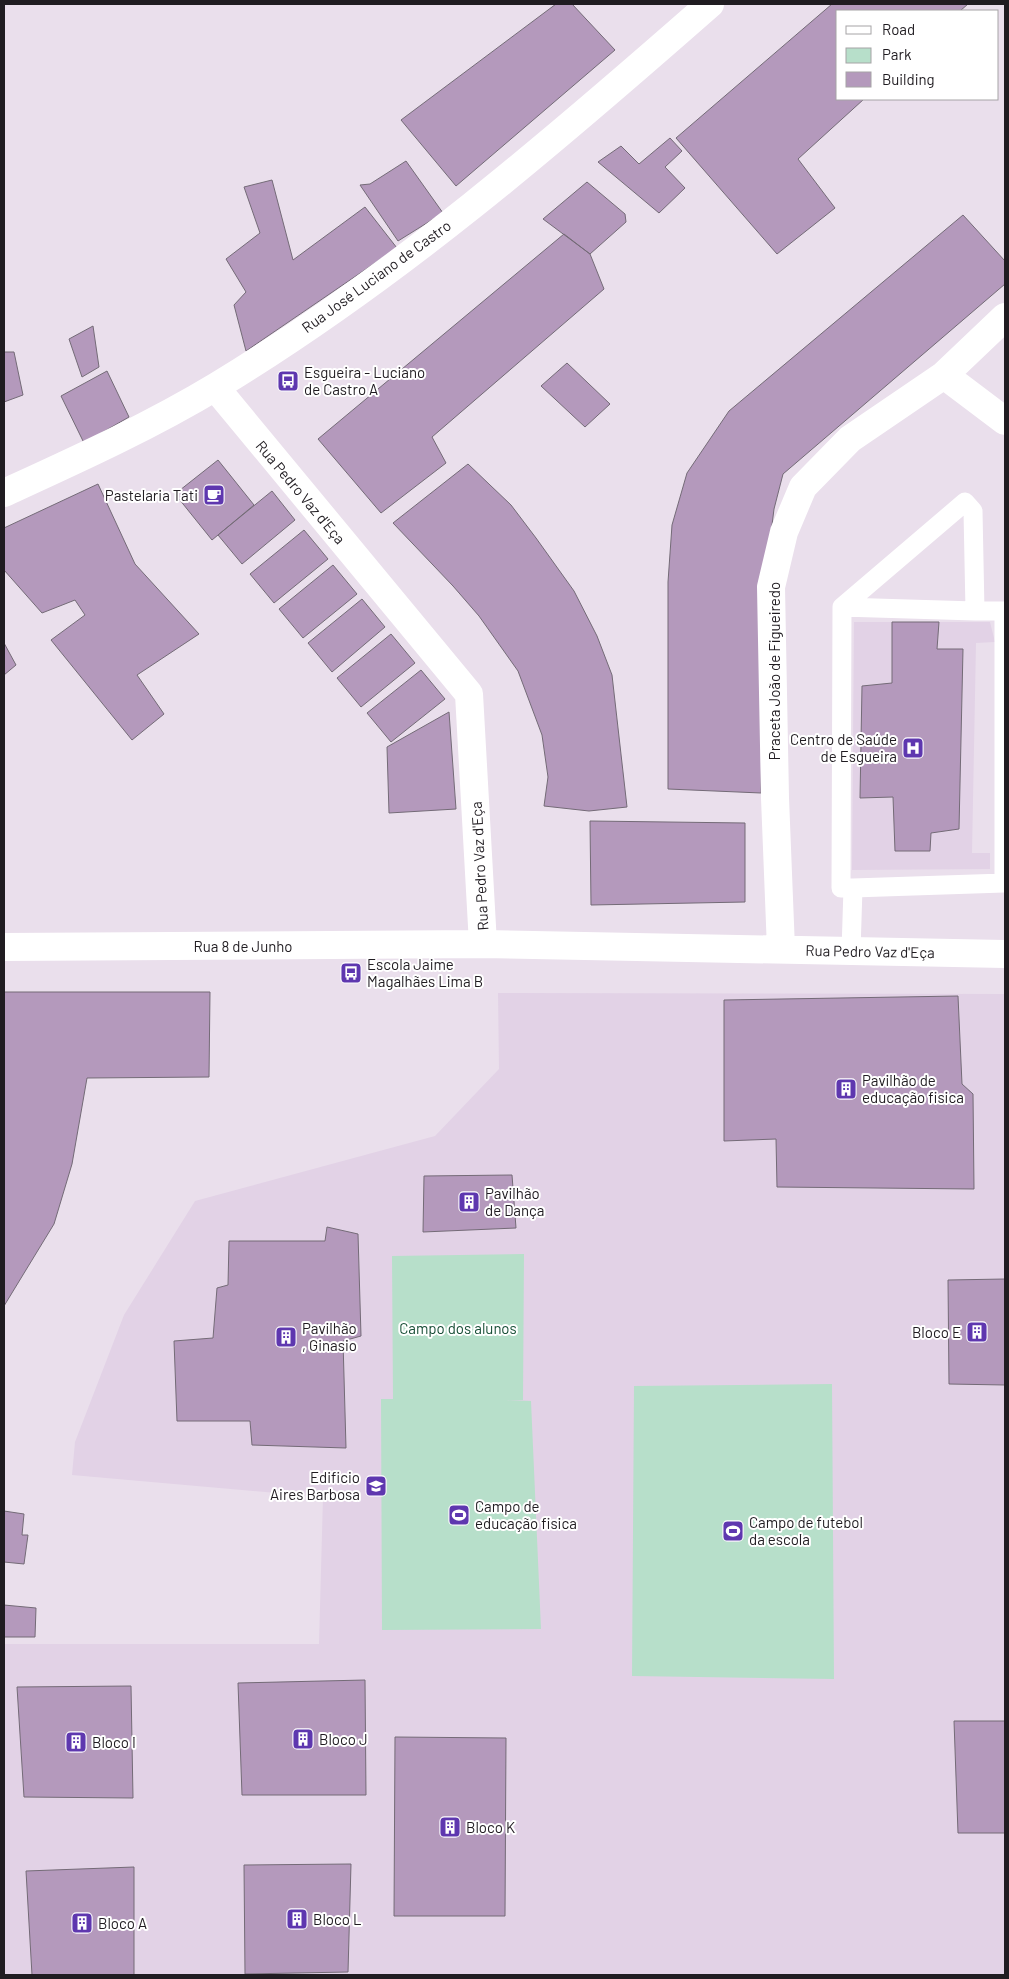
<svg xmlns="http://www.w3.org/2000/svg" width="1009" height="1979" font-family="Barlow,sans-serif">
  <rect width="100%" height="100%" fill="#eadfec"/>
  <!-- built -->
  <path fill="#e2d2e6" d="M854,622h136l5,20 -19,1 -4,210h18v16l-138,1z
    M498,993l507,1v981h-1001v-331h315l4,-147 -251,-22 3,-33 49,-127 71,-114 240,-65 64,-67z"/>
  <!-- green -->
  <path fill="#b7dfca" d="M524,1254l-1,146h-17l25,1 10,228 -159,1 -1,-231h12l-1,-143z
    M832,1384l2,295 -202,-3 2,-290z"/>
  <!-- building -->
  <path fill="#b499bc" stroke="#746b77" d="M556,4h16l43,46 -159,136 -55,-66z
    M832,4h136l-8,7h-122v88h26l-66,60 37,49 -58,46 -101,-116z
    M670,138l12,13 -17,16 20,21 -26,25 -61,-51 23,-16 18,18z
    M406,161l37,52 -45,28 -38,-56 10,-1z
    M272,180l21,80 72,-53 32,41 -151,103 -12,-46 12,-13 -20,-33 34,-26 -16,-46z
    M587,182l38,32 1,8 -36,32 -47,-35z
    M963,215l42,46v23l-222,190 -9,35 -9,72 -4,212 -93,-4v-207l4,-57 15,-52 42,-62z
    M564,234l26,20 14,35 -172,148 14,26 -65,50 -63,-74z
    M93,326l6,41 -17,10 -13,-38z
    M4,352h10l9,43 -19,7z
    M567,363l43,41 -25,23 -44,-41z
    M107,371l22,46 -45,26 -23,-47z
    M218,460l36,45 -42,35 -37,-46z
    M468,464l43,41 25,33 38,53 23,45 15,39 15,132 -38,4 -45,-5 4,-29 -6,-42 -24,-64 -39,-55 -26,-30 -60,-63z
    M98,484l37,80 64,70 -62,41 27,39 -32,26 -81,-100 34,-25 -10,-15 -33,13 -38,-43v-42z
    M272,491l23,29 -53,44 -24,-29z
    M304,530l24,29 -54,44 -24,-29z
    M333,565l24,29 -54,44 -24,-29z
    M362,599l23,28 -53,45 -24,-29z
    M892,622h47l-2,27h26l-4,180 -28,4 -1,18h-35l-2,-54 -33,1 2,-112 30,-3z
    M391,634l24,29 -54,44 -24,-29z
    M4,643l12,22 -12,10z
    M421,670l24,29 -54,43 -24,-29z
    M449,712l7,97 -67,4 -2,-66z
    M590,821l155,2v79l-154,3z
    M4,992h206l-1,85 -122,1 -15,86 -18,60 -50,82z
    M958,996l4,88 11,10 1,95 -197,-2 -1,-48 -52,2v-141z
    M512,1175l4,53 -93,4 1,-56z
    M327,1227l31,7 3,102 -18,5 3,107 -94,-3 -2,-24h-73l-3,-80 39,-3 4,-50 11,-3 1,-44h96z
    M1005,1279v106l-56,-1 -1,-104z
    M4,1511l20,3 -2,21h6l-4,29 -20,-2z
    M4,1605l32,3 -1,29h-31z
    M365,1680l1,115h-124l-4,-112z
    M131,1686l2,112 -109,-1 -7,-110z
    M954,1721h51v112h-47z
    M395,1737l111,1 -1,178h-111z
    M351,1864l-3,108 -103,2 -1,-109z
    M134,1867v108h-102l-6,-104z"/>
  <g fill="none" stroke-linecap="round" stroke-linejoin="round">
    <!-- service -->
    <path stroke="#fff" stroke-width="19" d="M842,607l133,4
      M851,951l2,-63 151,-5v-272h-29l-2,-100 -8,-9 -123,105 -1,281h12"/>
    <!-- minor -->
    <path stroke="#fff" stroke-width="28" d="M944,375l61,46
      M215,387l254,307 14,250
      M4,493c72,-33 145,-66 213,-107 178,-108 337,-245 493,-382
      M4,947l479,-3 522,10
      M781,949l-6,-151 -4,-211 13,-55 19,-45 47,-48 94,-64 61,-58"/>
  </g>
  <!-- icons -->
  <defs>
    <g id="bus-square" transform="scale(1.125)"><rect x="-9" y="-9" width="18" height="18" rx="4" fill="#5e37af" stroke="#fff"/><path d="M-5-6H5V4H4V6H2V4H-2V6H-4V4H-5ZM-3.5-4V0h7V-4ZM-3.5 1.2v1.5H-2V1.2ZM2 1.2v1.5H3.5V1.2Z" fill="#fff"/></g>
    <g id="cafe-square" transform="scale(1.125)"><rect x="-9" y="-9" width="18" height="18" rx="4" fill="#5e37af" stroke="#fff"/><path d="M-5.5-4.5H6V0H3Q3 3.5 0 3.5H-2.5Q-5.5 3.5-5.5 0ZM3-3.2v2h1.7v-2ZM-6 4.5H4V6H-6Z" fill="#fff"/></g>
    <g id="hospital-square" transform="scale(1.125)"><rect x="-9" y="-9" width="18" height="18" rx="4" fill="#5e37af" stroke="#fff"/><path d="M-5-5h3v3.5h4V-5h3V5h-3V1.5h-4V5h-3Z" fill="#fff"/></g>
    <g id="building-square" transform="scale(1.125)"><rect x="-9" y="-9" width="18" height="18" rx="4" fill="#5e37af" stroke="#fff"/><path d="M-4-6H4V6H1V3H-1V6H-4ZM-2.5-4.3h1.7v1.8h-1.7ZM.8-4.3h1.7v1.8H.8ZM-2.5-1h1.7V.8h-1.7ZM.8-1h1.7V.8H.8Z" fill="#fff"/></g>
    <g id="school-square" transform="scale(1.125)"><rect x="-9" y="-9" width="18" height="18" rx="4" fill="#5e37af" stroke="#fff"/><path d="M0-5L7-2L0 1L-7-2ZM-4 1L0 2.5L4 1V4Q0 6-4 4Z" fill="#fff"/></g>
    <g id="stadium-square" transform="scale(1.125)"><rect x="-9" y="-9" width="18" height="18" rx="4" fill="#5e37af" stroke="#fff"/><path d="M0-5a6.5 5 0 1 0 0 10a6.5 5 0 1 0 0-10ZM-3.5-1.8h7v3.6h-7Z" fill="#fff"/></g>
  </defs>
  <g fill-rule="evenodd">
    <use href="#bus-square" x="288" y="381"/>
    <use href="#cafe-square" x="214" y="495"/>
    <use href="#hospital-square" x="913" y="748"/>
    <use href="#bus-square" x="351" y="973"/>
    <use href="#building-square" x="846" y="1089"/>
    <use href="#building-square" x="469" y="1202"/>
    <use href="#building-square" x="977" y="1332"/>
    <use href="#building-square" x="286" y="1337"/>
    <use href="#school-square" x="376" y="1486"/>
    <use href="#stadium-square" x="459" y="1515"/>
    <use href="#stadium-square" x="733" y="1531"/>
    <use href="#building-square" x="303" y="1739"/>
    <use href="#building-square" x="76" y="1742"/>
    <use href="#building-square" x="450" y="1827"/>
    <use href="#building-square" x="297" y="1919"/>
    <use href="#building-square" x="82" y="1923"/>
  </g>
  <g text-anchor="middle" dominant-baseline="central" stroke-width="4" stroke-linejoin="round" paint-order="stroke">
    <!-- street labels -->
    <g font-size="15" fill="#201c21" stroke="#fff">
      <text transform="translate(376 276) rotate(-36)">Rua José Luciano de Castro</text>
      <text transform="translate(301 492) rotate(50)">Rua Pedro Vaz d'Eça</text>
      <text transform="translate(774 671) rotate(-90)">Praceta João de Figueiredo</text>
      <text transform="translate(479 866) rotate(-93)">Rua Pedro Vaz d'Eça</text>
      <text x="243" y="946">Rua 8 de Junho</text>
      <text transform="translate(870 951) rotate(1)">Rua Pedro Vaz d'Eça</text>
    </g>
    <!-- poi labels -->
    <g font-size="15" fill="#201c21" stroke="#fff" text-anchor="start">
      <text x="304" y="372">Esgueira - Luciano<tspan x="304" dy="17">de Castro A</tspan></text>
      <text x="198" y="495" text-anchor="end">Pastelaria Tati</text>
      <text x="897" y="739" text-anchor="end">Centro de Saúde<tspan x="897" dy="17">de Esgueira</tspan></text>
      <text x="367" y="964">Escola Jaime<tspan x="367" dy="17">Magalhães Lima B</tspan></text>
      <text x="862" y="1080">Pavilhão de<tspan x="862" dy="17">educação fisica</tspan></text>
      <text x="485" y="1193">Pavilhão<tspan x="485" dy="17">de Dança</tspan></text>
      <text x="302" y="1328">Pavilhão<tspan x="302" dy="17">, Ginasio</tspan></text>
      <text x="961" y="1332" text-anchor="end">Bloco E</text>
      <text x="360" y="1477" text-anchor="end">Edificio<tspan x="360" dy="17">Aires Barbosa</tspan></text>
      <text x="475" y="1506">Campo de<tspan x="475" dy="17">educação fisica</tspan></text>
      <text x="749" y="1522">Campo de futebol<tspan x="749" dy="17">da escola</tspan></text>
      <text x="319" y="1739">Bloco J</text>
      <text x="92" y="1742">Bloco I</text>
      <text x="466" y="1827">Bloco K</text>
      <text x="313" y="1919">Bloco L</text>
      <text x="98" y="1923">Bloco A</text>
    </g>
    <!-- park labels -->
    <g font-size="15" fill="#174e36" stroke="#fff">
      <text x="458" y="1328">Campo dos alunos</text>
    </g>
  </g>
  <!-- border -->
  <rect width="1009" height="1979" fill="none" stroke="#201c21" stroke-width="10"/>
  <!-- legend -->
  <rect x="836" y="10" width="162" height="90" fill="#ffffff" stroke="#a6a4a6"/>
  <rect x="846" y="26" width="25" height="8" fill="#ffffff" stroke="#a6a4a6"/>
  <text x="882" y="35" font-size="15" fill="#201c21">Road</text>
  <rect x="846" y="48" width="25" height="15" fill="#b7dfca" stroke="#a6a4a6"/>
  <text x="882" y="60" font-size="15" fill="#201c21">Park</text>
  <rect x="846" y="72" width="25" height="15" fill="#b499bc" stroke="#a6a4a6"/>
  <text x="882" y="85" font-size="15" fill="#201c21">Building</text>
</svg>
